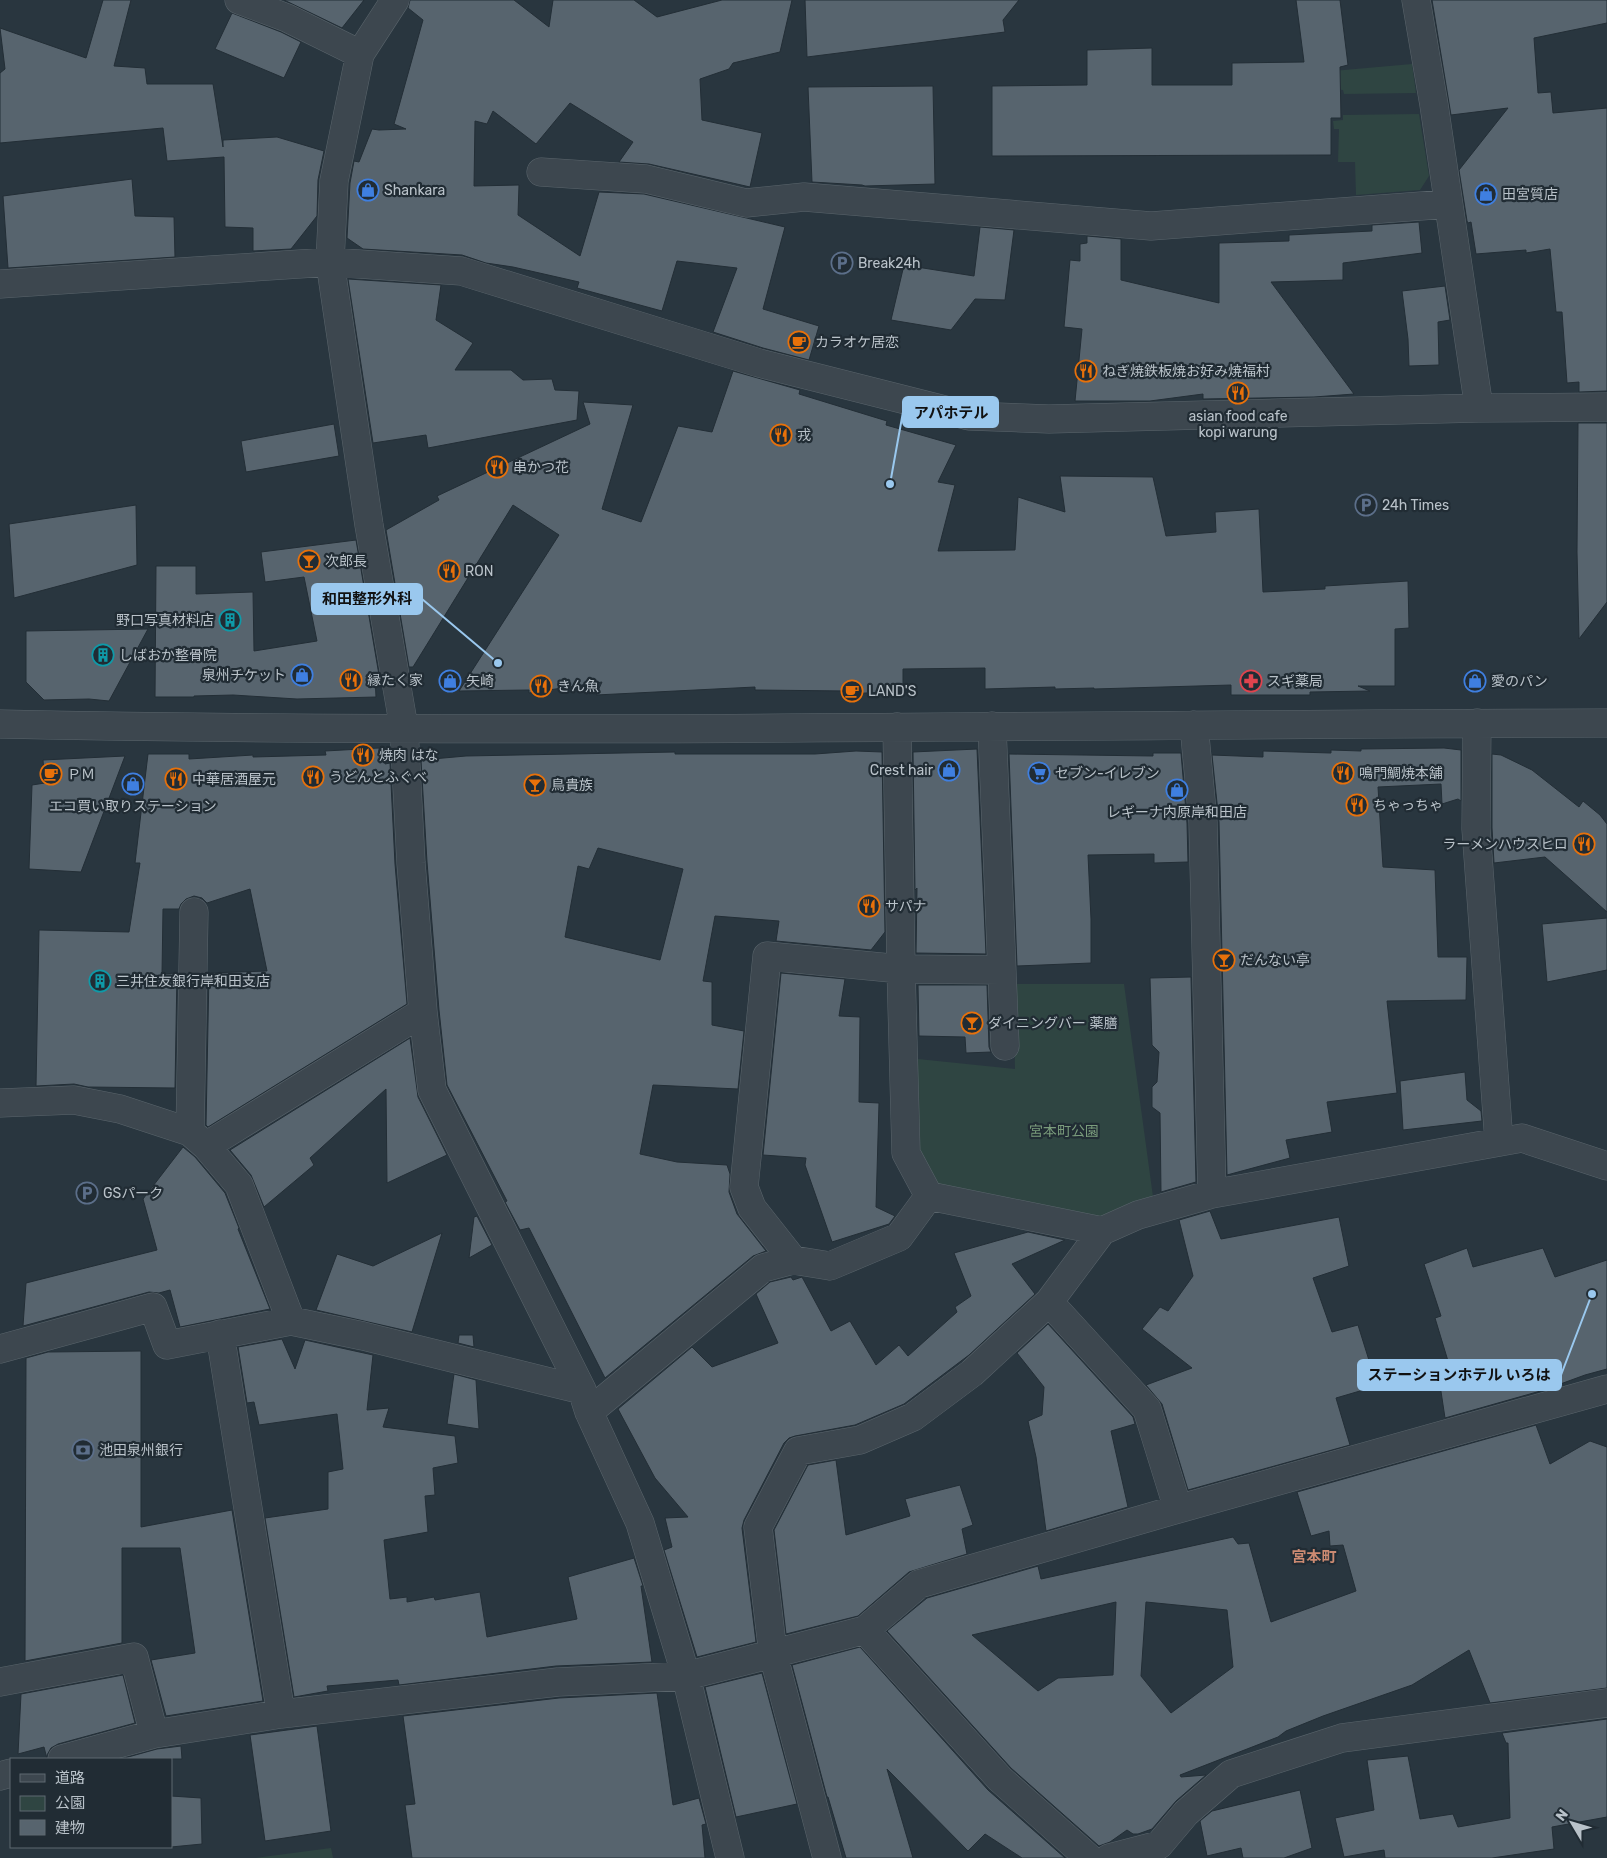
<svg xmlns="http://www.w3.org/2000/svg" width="1607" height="1858" font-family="Rubik,'Noto Sans JP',sans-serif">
  <rect width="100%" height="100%" fill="#29363f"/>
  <!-- green -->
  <path fill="#2f4542" d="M1412,64l4,29 -72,1 -1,-4 -9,-1 -1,-18z
    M1419,114l10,62 -9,14 -64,5 -1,-33h-17l1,-33h-5l-1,-8 10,-1v-5z
    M1013,984h111l30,220 -57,16 -164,-35 -16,-27 1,-99 97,10z
    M331,1848l2,10h-78z"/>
  <!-- building -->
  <path fill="#57646e" stroke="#232e36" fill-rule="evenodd" d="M103,0h28l-17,66 31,2 2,16h66l10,63v-7l54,-3 47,14 -6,29 -1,36 -26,33 -38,2v-23l-28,-1 -1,-70 -57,4 -4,-33 -163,15v-70l5,-4 -5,-41 86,30z
    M284,0h80l-22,28z
    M410,0h104l35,27 4,-27h81l23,17 65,-17h70l-12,52 -47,11 -4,6 -29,10 2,41 60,13 -12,54 -101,-23 -30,-2 14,-20 -63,-39 -34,41 -43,-33 -6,13 -12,-3 -1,65 45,-1 -1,30 62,41 19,-64 45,2 141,33 -22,82 56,17 -10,34 -46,-12 -50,-16 24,-64 -60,-7 -15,50 -85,-23 2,-6 -66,-15 -27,-4 -24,-8 -99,-6 -16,-11 3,-55 4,-22 5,1 13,-33 7,1 27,-1 -12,-5 29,-104 -15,-12z
    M805,0h214l-16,20 2,12 -198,25z
    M1296,0h44l8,65 -8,2 1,51h-10v37l-339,1v-70l95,-1v-35l65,-2v37h80v-22l72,-1z
    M1432,0h175v23l-73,15 4,55 13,-1 2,21 54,-5v283l-28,1v-10l-12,1 -5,-71h-6l-6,-63 -24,4v-3l-50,4 -5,-32 -3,1 -1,-2 -8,-51 49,-62 -57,7z
    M232,13l49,19 20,10 -17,36 -69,-29z
    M933,86l2,98 -70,2 -3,-1 -50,-3 -4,-95z
    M132,179l3,37 39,1 1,40 -167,11 -5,-72z
    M1419,222l3,31 -79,10v17l-72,2 83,112 -40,3 -111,2v-5l-53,7h-75l7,-72 -18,-2 6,-67 10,1v-17l7,-1v-7l34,3v41l98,23v-60l70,-2v-6l83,-4v-6z
    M980,227l34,3 -9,70 -30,-1 -24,31 -60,-10 13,-55 70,11z
    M348,279l93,6 -5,35 37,23 -18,27h56l12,10 29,-1 3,11 24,1 -2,29 -149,28 -2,-13 -53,8z
    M1445,286l5,34 -12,2 1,43 -30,1 -1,-27 -6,-48z
    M733,371l67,19 -1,4 88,27 -1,4 70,20 -18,37 17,3 -17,66 77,-1 3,-53 47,15 -5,-36 93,1 13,59 50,-4 -1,-20 44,-3 4,83 62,-3v-3l83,-5 1,47 -14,1v57h-37l12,5 -60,1v3h-79v-10l-137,4v-1l-39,1v-2l-70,2v-21l-82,1v22l-56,3v-3l-92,-1v-3l-159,8 6,-13 -73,11v-3l-70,1 100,-156 -46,-30 -100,162h-4l-23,-137 53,-30 -2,-4 153,-72 -7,-22 50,3 -31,104 39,13 37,-96 34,6z
    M1578,423h29v179l-28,37 -2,-87z
    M334,424l5,32 -93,16 -5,-31z
    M136,505l1,60 -123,33 -5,-74z
    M356,540l23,135 -4,1 1,21 -79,2 -64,-4 -39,1v1h-39l1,-131h40v28l57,-2 1,59 63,-10 -13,-64 -39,5 -4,-30z
    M148,629l-39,72 -20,-2 -45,1 -18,-18v-51z
    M379,748l1,10h4l1,6 5,-1 5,101 12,140 -199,123 -2,-2 3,-152 58,-2 -17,-82 -43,14 -5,-5 -8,-2 -8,3 -5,5 -2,5h-16l-1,65 15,-1 -2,115 -87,-1 -14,-3 -38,2 3,-156 90,2 11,-69h-5l13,-109h41v5l64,-4v2l73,-2 -1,-4z
    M1444,748l17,2v51l-3,-2 -16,5 -1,-20 -63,3 5,80 52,3 3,87h29l-1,43 -79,1 10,92 -70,9 5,30 -46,8 4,18 -63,17 -8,-353 -7,-67 51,2v-6l68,2v-3l30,1v-2z
    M977,749l9,205 -70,-1 1,-65 -2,2 -2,-138z
    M856,751l26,1 3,180 -14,18 -95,-9 3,-20 -64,-5 -12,65 9,1v43l32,6 -6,58 -85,-4 -13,69 37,8 50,3 3,9 -1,18 8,22 29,37 -13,5 -148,122 -76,-150 -9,2 -15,-28 2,-1 -60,-116 -8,-75 -12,-148 -6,-102 45,-4 209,-4v2h140zM598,848l85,21 -23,91 -95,-23 13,-71 11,3z
    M1153,753h28l6,70 1,39 -34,1v-9l-66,1 3,64v44l-74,3 -8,-212 144,2z
    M1492,754l9,1 31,15 47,37 4,-6 17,14 7,9v88l-62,-55 -51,6 -2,-35z
    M125,756l-44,116 -52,-3 3,-84 13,-2 -2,-23z
    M1607,918v52l-60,12 -5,-58z
    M781,973l64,6 -6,37 21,1 -1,85 20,1 -3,104 19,9 -6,8 -57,18 -27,-77 1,-7 -43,-3z
    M1191,977l5,205 -35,10 -1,-79 -8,-6v-20l5,-5 2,-30 -7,-7 -2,-67z
    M918,985h69l2,62 2,5 -25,1 -1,-16 -46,-1z
    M410,1038l8,59 29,58 -60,28 -1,-94 -76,69 4,7 -50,42 -13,-32 -21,-25z
    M1465,1072l2,28 14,11 1,10 -79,9 -3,-49z
    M183,1147l12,10 30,36 14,35 -1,1 32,80 -90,18 -10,-37 -11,3 -10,-1 -126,34 3,-43 131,-33 -14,-51z
    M1210,1211l11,28 118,-22 10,49 -36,12 19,54 26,-7 19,61 -41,12 14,47 -162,45 -26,-86 -16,-19 46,-17 -50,-39 18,-22 8,4 25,-35 -14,-56z
    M477,1216l15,29 -23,13 5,-41z
    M1028,1232l37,8 -53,24 23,30 -66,61 -65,49 -49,21 -60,11 -6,2 -5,5 -40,77 -2,8 14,114 -59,15 -33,-107 8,-3 -7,-29 23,-1 -33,-39 -37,-69 74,-62 20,20 66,-24 -22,-49 14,-12 21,-5 2,3 9,-3 29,54 19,-10 26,44 23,-20 9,11 49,-44 -2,-5 16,-11 -17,-43z
    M442,1233l-30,99 -96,-22 21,-56 36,12z
    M1467,1248l6,19 70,-19 12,29 52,-17v109l-22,6 -41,15 -99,28 -8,-53 11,-4 -13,-43 6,-2 -17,-52z
    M1048,1324l85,93 2,7 -24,7 17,76 -82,24 -10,-74 -8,-36 14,-6 2,-28 -27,-34z
    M459,1335h14l1,12 -16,-4z
    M282,1339l13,30 10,-29 68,15 -6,55 22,-2 -6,19 72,9 3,27 -25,5 2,27 -10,1 3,36 -44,8 6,59 17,-2v5l27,-5 1,3 45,-8 7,45 90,-18 -9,-42 66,-19 9,28h-2l11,76 -96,4 -157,19 -1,-5 -71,6 1,5 -34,6 -29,-179 63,-9v-37l15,-3 -6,-55 -78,11 -5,-23 -7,1 -9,-56z
    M141,1351v176l91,-17 31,191 -97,15 -15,-56 44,-7 -15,-105h-58v95l-97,18 1,-303 22,-6z
    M454,1374l22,6 3,49 -32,-5z
    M1536,1425l14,39 40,-23 17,6v241l-117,15 -21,-53 -57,35 -89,31 -37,15 -8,6 -98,38 1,2 25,-2 -30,26 -24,28 -14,5h-5l-6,-4 -17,12 -11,4 -88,-78 -124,-137 40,-33 111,-32 3,13 192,-42 5,7 11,-1 22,79 85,-31 -13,-46 -13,1 -1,-15 -18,5 -14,-44zM1116,1602l-3,73 -55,3 -20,13 -66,-56zM1146,1602l81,8 6,57 -62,46 -30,-37z
    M836,1460l10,75 64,-19 -5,-17 55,-14 13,40 -11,4 5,25 -58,18 -51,44 -72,18 -12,-104 34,-65z
    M860,1647l128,143 77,68h-43l-37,-24 -17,17 -81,-82 26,89h-67l-18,-61h-1l-35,-132z
    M762,1673l35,131 -61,13 -31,-130z
    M123,1675l12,48 -77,21 -7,4 -4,7v4l-3,-12 -26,7 3,-60z
    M657,1693l16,112 26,-7 7,26 -4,1 3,33h-293l-7,-53 10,-1 -12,-88 156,-18z
    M1607,1719v98l-55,10 2,22 -62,9h-107l-1,-8 -40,7 -9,-39 39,-8 -7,-50 41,-4 12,63 33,-5 5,13 52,-9 -2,-75h-2l-4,-10z
    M317,1726l14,105 -66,10 -15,-106z
    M181,1746l1,13h-61l36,-10z
    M1300,1790l12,58 -28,10h-41l-2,-10 -34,8 -7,-35 12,-10z
    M171,1796l30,2 1,46 -31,3z"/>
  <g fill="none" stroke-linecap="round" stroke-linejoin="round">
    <!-- minor casing -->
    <g stroke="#5a656c" stroke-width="29">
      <path id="minor" d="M239,0l48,18 73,36
        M395,0l-35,54 -26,127 -4,81 39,263 35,203 7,135 12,149 9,78 150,300 7,22 51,111 46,153 44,182
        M1416,0l18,105 45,303
        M541,172l105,7 100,24 58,-6 347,29 297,-22
        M0,284l330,-22 131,9 298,92 210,53 80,3 430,-11 128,-1
        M1477,723l-1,106 23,313
        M0,724c536,11 1071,0 1607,-1
        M1194,725l9,97 9,372
        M992,726l13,320
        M897,727l4,242 5,184 23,43 173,35 36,-16 74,-21 310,-56 85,28
        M0,1103l74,-3 46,9 70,23 16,14 33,39 52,136
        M190,1132l4,-220
        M206,1146l217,-134
        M793,1260l-41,-52 -8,-21 23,-231 134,13 100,1
        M1049,1302l98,107 31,100
        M220,1334l61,380
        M0,1349l153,-42 14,38 124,-24 72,15 219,54
        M589,1412l174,-144 30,-8 37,6 69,-29 30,-41
        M865,1630l135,149 89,79
        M0,1682l134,-25 20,77
        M62,1759l92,-25 127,-20 277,-32 128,-6 179,-46 54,-46 259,-75 429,-120
        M0,1776l11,-3
        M827,1858l-54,-204 -15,-127 40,-76 62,-11 53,-23 59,-44 77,-71 53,-71
        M1109,1858l50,-13 27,-32 45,-39 111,-36 265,-35"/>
    </g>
    <!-- minor -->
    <use href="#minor" stroke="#3d474f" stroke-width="28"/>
  </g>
  <!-- icons -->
  <defs>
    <g id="shop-ring" transform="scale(1.125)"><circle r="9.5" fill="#212c34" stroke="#3f7fe0" stroke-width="1.5"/><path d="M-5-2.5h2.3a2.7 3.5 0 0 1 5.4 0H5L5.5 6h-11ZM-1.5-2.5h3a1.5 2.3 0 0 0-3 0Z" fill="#3f7fe0"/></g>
    <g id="parking-ring" transform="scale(1.125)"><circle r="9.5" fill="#212c34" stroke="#5c6f8a" stroke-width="1.5"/><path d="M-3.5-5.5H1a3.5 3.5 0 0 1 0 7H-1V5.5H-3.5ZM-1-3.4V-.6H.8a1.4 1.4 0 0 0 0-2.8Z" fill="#5c6f8a"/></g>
    <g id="cafe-ring" transform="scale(1.125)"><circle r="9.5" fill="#212c34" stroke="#e8710a" stroke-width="1.5"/><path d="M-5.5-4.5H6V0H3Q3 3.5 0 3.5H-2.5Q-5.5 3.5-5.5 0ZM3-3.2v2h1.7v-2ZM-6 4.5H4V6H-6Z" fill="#e8710a"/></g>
    <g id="restaurant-ring" transform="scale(1.125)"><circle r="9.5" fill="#212c34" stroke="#e8710a" stroke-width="1.5"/><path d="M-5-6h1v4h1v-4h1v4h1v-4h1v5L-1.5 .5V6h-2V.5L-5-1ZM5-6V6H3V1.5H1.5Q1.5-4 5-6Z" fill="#e8710a"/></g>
    <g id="bar-ring" transform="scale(1.125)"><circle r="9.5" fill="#212c34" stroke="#e8710a" stroke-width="1.5"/><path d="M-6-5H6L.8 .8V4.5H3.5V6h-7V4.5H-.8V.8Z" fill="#e8710a"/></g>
    <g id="building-ring" transform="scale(1.125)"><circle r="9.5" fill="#212c34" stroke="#0f9aa8" stroke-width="1.5"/><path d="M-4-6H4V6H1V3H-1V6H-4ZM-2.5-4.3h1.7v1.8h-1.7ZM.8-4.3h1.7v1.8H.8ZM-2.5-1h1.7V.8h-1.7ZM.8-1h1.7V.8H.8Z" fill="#0f9aa8"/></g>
    <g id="pharmacy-ring" transform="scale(1.125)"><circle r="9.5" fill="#212c34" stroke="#e0444e" stroke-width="1.5"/><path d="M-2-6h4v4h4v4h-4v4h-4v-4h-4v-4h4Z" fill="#e0444e"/></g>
    <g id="supermarket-ring" transform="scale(1.125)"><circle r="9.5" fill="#212c34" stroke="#3f7fe0" stroke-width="1.5"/><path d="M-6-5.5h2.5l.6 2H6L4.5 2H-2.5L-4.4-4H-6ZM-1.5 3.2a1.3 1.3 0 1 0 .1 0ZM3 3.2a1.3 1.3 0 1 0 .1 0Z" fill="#3f7fe0"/></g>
    <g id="bank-ring" transform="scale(1.125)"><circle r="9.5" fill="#212c34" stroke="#5c6f8a" stroke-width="1.5"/><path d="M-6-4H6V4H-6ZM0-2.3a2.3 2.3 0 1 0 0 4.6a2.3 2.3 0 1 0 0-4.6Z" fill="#5c6f8a"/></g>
  </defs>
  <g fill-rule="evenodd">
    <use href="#shop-ring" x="368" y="190"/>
    <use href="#shop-ring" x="1486" y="194"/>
    <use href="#parking-ring" x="842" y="263"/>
    <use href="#cafe-ring" x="799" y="342"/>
    <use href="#restaurant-ring" x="1086" y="371"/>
    <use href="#restaurant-ring" x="1238" y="393"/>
    <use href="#restaurant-ring" x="781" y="435"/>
    <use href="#restaurant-ring" x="497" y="467"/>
    <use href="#parking-ring" x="1366" y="505"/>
    <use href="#bar-ring" x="309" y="561"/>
    <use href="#restaurant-ring" x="449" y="571"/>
    <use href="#building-ring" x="230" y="620"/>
    <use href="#building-ring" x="103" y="655"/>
    <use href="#shop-ring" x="302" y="675"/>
    <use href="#restaurant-ring" x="351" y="680"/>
    <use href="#shop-ring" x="450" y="681"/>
    <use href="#pharmacy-ring" x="1251" y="681"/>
    <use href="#shop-ring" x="1475" y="681"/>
    <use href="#restaurant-ring" x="541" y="686"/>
    <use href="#cafe-ring" x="852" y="691"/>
    <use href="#restaurant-ring" x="363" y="755"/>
    <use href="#shop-ring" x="949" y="770"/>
    <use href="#supermarket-ring" x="1039" y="773"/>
    <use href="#restaurant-ring" x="1343" y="773"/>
    <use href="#cafe-ring" x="51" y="774"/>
    <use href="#restaurant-ring" x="313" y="777"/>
    <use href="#restaurant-ring" x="176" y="779"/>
    <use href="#shop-ring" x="133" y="784"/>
    <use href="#bar-ring" x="535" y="785"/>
    <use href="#shop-ring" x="1177" y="790"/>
    <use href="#restaurant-ring" x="1357" y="805"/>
    <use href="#restaurant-ring" x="1584" y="844"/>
    <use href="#restaurant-ring" x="869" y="906"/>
    <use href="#bar-ring" x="1224" y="960"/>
    <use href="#building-ring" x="100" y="981"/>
    <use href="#bar-ring" x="972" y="1023"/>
    <use href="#parking-ring" x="87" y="1193"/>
    <use href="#bank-ring" x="83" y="1450"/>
  </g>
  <g text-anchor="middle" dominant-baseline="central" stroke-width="4.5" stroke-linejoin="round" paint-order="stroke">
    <!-- poi labels -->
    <g font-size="14" fill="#b9c2c9" stroke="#212c34" text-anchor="start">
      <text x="384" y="190">Shankara</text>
      <text x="1502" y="194">田宮質店</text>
      <text x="858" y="263">Break24h</text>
      <text x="815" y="342">カラオケ居恋</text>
      <text x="1102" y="371">ねぎ焼鉄板焼お好み焼福村</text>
      <text x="1238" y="416" text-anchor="middle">asian food cafe<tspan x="1238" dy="16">kopi warung</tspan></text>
      <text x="797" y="435">戎</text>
      <text x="513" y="467">串かつ花</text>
      <text x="1382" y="505">24h Times</text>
      <text x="325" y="561">次郎長</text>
      <text x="465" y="571">RON</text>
      <text x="214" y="620" text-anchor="end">野口写真材料店</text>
      <text x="119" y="655">しばおか整骨院</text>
      <text x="286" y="675" text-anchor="end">泉州チケット</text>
      <text x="367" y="680">縁たく家</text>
      <text x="466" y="681">矢崎</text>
      <text x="1267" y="681">スギ薬局</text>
      <text x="1491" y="681">愛のパン</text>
      <text x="557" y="686">きん魚</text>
      <text x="868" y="691">LAND'S</text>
      <text x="379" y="755">焼肉 はな</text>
      <text x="933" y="770" text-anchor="end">Crest hair</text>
      <text x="1055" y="773">セブン-イレブン</text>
      <text x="1359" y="773">鳴門鯛焼本舗</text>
      <text x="67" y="774">ＰＭ</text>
      <text x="329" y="777">うどんとふぐべ</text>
      <text x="192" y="779">中華居酒屋元</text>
      <text x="551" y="785">鳥貴族</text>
      <text x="1373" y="805">ちゃっちゃ</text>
      <text x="133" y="806" text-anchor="middle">エコ買い取りステーション</text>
      <text x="1177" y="812" text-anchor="middle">レギーナ内原岸和田店</text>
      <text x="1568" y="844" text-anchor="end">ラーメンハウスヒロ</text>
      <text x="885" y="906">サパナ</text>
      <text x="1240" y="960">だんない亭</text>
      <text x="116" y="981">三井住友銀行岸和田支店</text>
      <text x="988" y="1023">ダイニングバー 薬膳</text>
      <text x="103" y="1193">GSパーク</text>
      <text x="99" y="1450">池田泉州銀行</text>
    </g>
    <!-- park labels -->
    <g font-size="14" fill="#7a9c7c" stroke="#212c34">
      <text x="1064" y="1131">宮本町公園</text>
    </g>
    <!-- neighbourhood labels -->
    <g font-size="15" font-weight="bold" fill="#cb8a72" stroke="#212c34">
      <text x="1314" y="1557">宮本町</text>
    </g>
  </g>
  <!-- callouts -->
  <path fill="none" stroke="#9ac8ee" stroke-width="2" d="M890 484L903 412M498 663L422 599M1592 1294L1561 1375"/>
  <g fill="#9ac8ee" stroke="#212c34" stroke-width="2">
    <circle cx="890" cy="484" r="5"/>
    <circle cx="498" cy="663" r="5"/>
    <circle cx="1592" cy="1294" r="5"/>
  </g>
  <g fill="#9ac8ee" stroke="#9ac8ee" stroke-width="2">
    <rect x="903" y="397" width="95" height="30" rx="5"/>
    <rect x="312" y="584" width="110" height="30" rx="5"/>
    <rect x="1358" y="1360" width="203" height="30" rx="5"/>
  </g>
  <g font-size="15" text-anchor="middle" font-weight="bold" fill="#111">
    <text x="951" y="418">アパホテル</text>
    <text x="367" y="604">和田整形外科</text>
    <text x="1459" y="1380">ステーションホテル いろは</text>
  </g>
  <!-- legend -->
  <rect x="10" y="1758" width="162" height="90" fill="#212c34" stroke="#5e6870"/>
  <rect x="20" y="1774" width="25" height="8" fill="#3d474f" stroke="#5e6870"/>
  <text x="55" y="1783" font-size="15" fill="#b9c2c9">道路</text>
  <rect x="20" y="1796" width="25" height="15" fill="#2f4542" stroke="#5e6870"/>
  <text x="55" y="1808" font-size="15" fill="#b9c2c9">公園</text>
  <rect x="20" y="1820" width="25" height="15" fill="#57646e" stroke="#5e6870"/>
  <text x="55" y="1833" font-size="15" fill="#b9c2c9">建物</text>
  <!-- north arrow -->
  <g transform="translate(1572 1823) rotate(308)" stroke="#212c34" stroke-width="4" paint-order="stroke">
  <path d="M0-4L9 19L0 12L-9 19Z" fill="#b9c2c9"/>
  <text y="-8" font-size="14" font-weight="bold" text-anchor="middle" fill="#b9c2c9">N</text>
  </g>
</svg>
